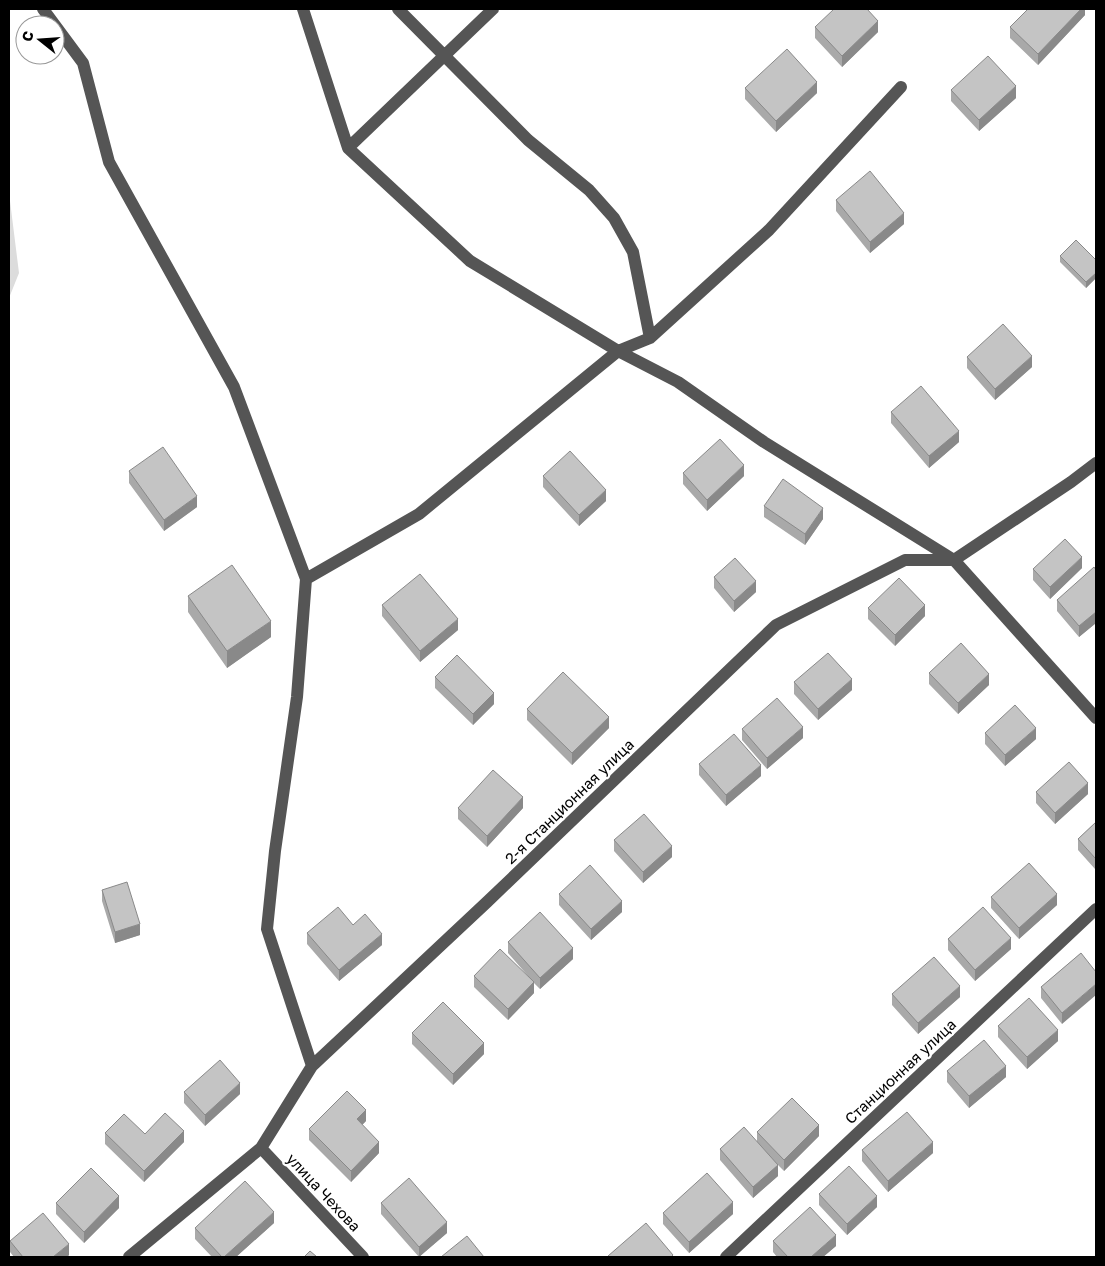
<svg xmlns="http://www.w3.org/2000/svg" width="1105" height="1266" font-family="'Golos Text',sans-serif">
  <rect width="100%" height="100%" fill="#fff"/>
  <!-- green -->
  <path fill="#dcdcdc" d="M9,193l10,80 -10,25z"/>
  <g fill="none" stroke-linecap="round" stroke-linejoin="round">
    <!-- minor -->
    <path stroke="#555" stroke-width="12" d="M43,9l40,54 26,99 125,225 72,192 -9,118 -22,154 -8,78 45,137
      M303,9l45,139 122,113 148,90 60,31 86,60 190,118 142,158
      M398,9l130,131 61,50 25,28 19,34 17,86
      M348,148l145,-139
      M306,579l113,-65 199,-163 32,-13 119,-108 132,-143
      M261,1148l102,109
      M129,1257l132,-109 51,-82 175,-164 289,-277 129,-65h49l117,-78 25,-19
      M726,1257l370,-348"/>
  </g>
  <!-- wall -->
  <path fill="#a9a9a9" d="M1085,9v6l-47,50 -28,-27v-11z
    M815,27l63,5 -36,35 -27,-29z
    M745,88l72,5 -41,39 -31,-33z
    M951,90l65,8 -37,33 -28,-30z
    M836,200l68,24 -34,29 -34,-42z
    M1060,256l36,4v18l-10,10 -26,-26z
    M967,357l65,10 -37,33 -28,-32z
    M891,412l68,30 -30,26 -38,-45z
    M129,471l68,36 -33,24 -35,-48z
    M683,473l61,3 -37,35 -24,-27z
    M543,476l63,25 -27,25 -36,-39z
    M764,506l59,13 -18,26 -41,-28z
    M1082,568l-32,31 -17,-19v-11z
    M1096,570v53l-17,14 -22,-26v-11z
    M714,577l42,15 -22,20 -20,-24z
    M188,596l83,41 -44,31 -39,-56z
    M382,605l76,25 -38,32 -38,-46z
    M868,608l57,8 -30,30 -27,-27z
    M929,673l60,12 -31,29 -29,-30z
    M435,677l59,27 -21,21 -38,-37z
    M794,682l58,8 -34,30 -24,-26z
    M527,709l82,19 -37,37 -45,-45z
    M742,729l61,9 -36,31 -25,-29z
    M985,733l51,6 -31,27 -20,-22z
    M699,764l62,12 -35,30 -27,-31z
    M1036,792l52,2 -33,30 -19,-21z
    M458,808h65l-36,39 -29,-28z
    M1096,822v46l-1,1 -17,-19v-11z
    M614,840l58,17 -29,26 -29,-32z
    M102,890l38,45 -25,8 -13,-42z
    M559,894l63,18 -31,28 -32,-35z
    M991,897l66,8 -38,34 -28,-31z
    M307,933l75,12 -43,36 -32,-37z
    M948,939l63,10 -36,32 -27,-31z
    M508,942l65,17 -33,30 -6,-6v10l-26,27 -34,-33v-11h54l-20,-23z
    M1081,953l-19,71 -21,-26v-11z
    M892,994l68,3 -42,37 -26,-29z
    M998,1026l60,15 -31,28 -29,-32z
    M412,1033l72,21 -31,31 -41,-41z
    M947,1071l59,6 -37,31 -22,-26z
    M184,1092l56,2 -35,32 -21,-23z
    M366,1121l-4,4 17,28 -28,29 -42,-42v-11z
    M757,1132l62,4 -35,35 -8,-8 2,13 -25,22 -33,-38v-11l37,-8z
    M105,1133l79,9 -40,40 -39,-38z
    M862,1150l71,3 -45,39 -26,-31z
    M819,1194l58,13 -30,28 -28,-30z
    M56,1203l63,5 -35,35 -28,-29z
    M381,1203l66,30 -28,24 -38,-43z
    M663,1213l70,1 -44,39 -26,-29z
    M274,1223l-38,34h-24l-17,-18v-11z
    M10,1241l59,14 -2,2h-53l-4,-5z
    M773,1241l63,5 -13,11h-46l-4,-5z"/>
  <!-- shaded-wall -->
  <path fill="#898989" d="M1081,9h4v6l-47,50v-11z
    M878,21v11l-36,35v-11z
    M817,82v11l-41,39v-11z
    M1016,86v12l-37,33v-11z
    M904,213v11l-34,29v-11z
    M1096,273v5l-10,10v-6z
    M1032,356v11l-37,33v-11z
    M959,431v11l-30,26v-12z
    M744,465v11l-37,35v-11z
    M606,490v11l-27,25v-11z
    M197,496v11l-33,24v-11z
    M823,508v11l-18,26v-11z
    M1082,557v11l-32,31v-12z
    M756,581v11l-22,20v-11z
    M925,605v11l-30,30v-11z
    M1096,612v11l-17,14v-11z
    M458,619v11l-38,32v-11z
    M271,621v16l-44,31v-17z
    M989,674v11l-31,29v-11z
    M852,679v11l-34,30v-11z
    M494,693v11l-21,21v-11z
    M609,717v11l-37,37v-12z
    M803,727v11l-36,31v-11z
    M1036,728v11l-31,27v-11z
    M761,765v11l-35,30v-11z
    M1088,783v11l-33,30v-11z
    M523,797v11l-36,39v-11z
    M672,846v11l-29,26v-11z
    M1096,857v11l-1,1v-11z
    M1057,894v11l-38,34v-11z
    M622,901v11l-31,28v-11z
    M140,924v11l-25,8v-11z
    M382,934v11l-43,36v-11z
    M1011,938v11l-36,32v-11z
    M573,948v11l-33,30v-11z
    M534,982v11l-26,27v-11z
    M1096,984v11l-34,29v-11z
    M960,986v11l-42,37v-11z
    M1058,1030v11l-31,28v-12z
    M484,1043v11l-31,31v-11z
    M1006,1066v11l-37,31v-12z
    M240,1083v11l-35,32v-11z
    M366,1110v11l-9,9v-11z
    M819,1125v11l-35,35v-11z
    M184,1131v11l-40,40v-11z
    M379,1142v11l-28,29v-11z
    M933,1142v11l-45,39v-11z
    M778,1165v11l-25,22v-11z
    M119,1196v12l-35,35v-11z
    M877,1196v11l-30,28v-11z
    M733,1202v12l-44,39v-11z
    M274,1212v11l-38,34h-12z
    M447,1222v11l-28,24v-10z
    M836,1235v11l-13,11h-12z
    M69,1244v11l-2,2h-14z"/>
  <!-- building -->
  <path fill="#c4c4c4" stroke="#898989" d="M834,9h33l11,12 -36,35 -27,-29z
    M1028,9h53l-43,45 -28,-27z
    M787,49l30,33 -41,39 -31,-33z
    M988,56l28,30 -37,34 -28,-30z
    M870,171l34,42 -34,29 -34,-42z
    M1076,240l20,20v13l-10,9 -26,-26z
    M1003,324l29,32 -37,33 -28,-32z
    M921,386l38,45 -30,25 -38,-44z
    M720,439l24,26 -37,35 -24,-27z
    M163,447l34,49 -33,24 -35,-49z
    M570,451l36,39 -27,25 -36,-39z
    M783,479l40,29 -18,26 -41,-28z
    M1065,539l17,18 -32,30 -17,-18z
    M735,558l21,23 -22,20 -20,-24z
    M232,565l39,56 -44,30 -39,-55z
    M1094,567l2,3v42l-17,14 -22,-26z
    M420,574l38,45 -38,32 -38,-46z
    M899,578l26,27 -30,30 -27,-27z
    M961,643l28,31 -31,29 -29,-30z
    M828,653l24,26 -34,30 -24,-27z
    M457,655l37,38 -21,21 -38,-37z
    M563,672l46,45 -37,36 -45,-44z
    M777,698l26,29 -36,31 -25,-29z
    M1015,705l21,23 -31,27 -20,-22z
    M734,734l27,31 -35,30 -27,-31z
    M1069,762l19,21 -33,30 -19,-21z
    M493,770l30,27 -36,39 -29,-28z
    M644,814l28,32 -29,26 -29,-32z
    M1096,822v35l-1,1 -17,-19z
    M1029,863l28,31 -38,34 -28,-31z
    M590,865l32,36 -31,28 -32,-35z
    M127,882l13,42 -25,8 -13,-42z
    M338,907l15,18 12,-11 17,20 -43,36 -32,-37z
    M983,907l28,31 -36,32 -27,-31z
    M540,912l33,36 -33,30 -32,-36z
    M500,949l34,33 -26,27 -34,-33z
    M1081,953l15,19v12l-34,29 -21,-26z
    M934,957l26,29 -42,37 -26,-29z
    M1029,998l29,32 -31,27 -29,-31z
    M443,1002l41,41 -31,31 -41,-41z
    M984,1040l22,26 -37,30 -22,-25z
    M220,1060l20,23 -35,32 -21,-23z
    M347,1091l19,19 -9,9 22,23 -28,29 -42,-42z
    M792,1098l27,27 -35,35 -27,-28z
    M907,1112l26,30 -45,39 -26,-31z
    M165,1113l19,18 -40,40 -39,-38 19,-19 21,20z
    M744,1127l34,38 -25,22 -33,-38z
    M849,1166l28,30 -30,28 -28,-30z
    M91,1168l28,28 -35,36 -28,-29z
    M707,1173l26,29 -44,40 -26,-29z
    M409,1178l38,44 -28,25 -38,-44z
    M245,1181l29,31 -50,45h-2l-27,-29z
    M810,1207l26,28 -25,22h-23l-15,-16z
    M43,1213l26,31 -16,13h-30l-13,-16z
    M646,1223l27,32 -2,2h-62l-1,-1z
    M467,1236l17,21h-43z
    M310,1251l7,6h-13z"/>
  <g text-anchor="middle" dominant-baseline="central" stroke-width="4.5" stroke-linejoin="round" paint-order="stroke">
    <!-- street labels -->
    <g font-size="15" fill="#000" stroke="#fff">
      <text transform="translate(569 801) rotate(-44)">2-я Станционная улица</text>
      <text transform="translate(900 1071) rotate(-43)">Станционная улица</text>
      <text transform="translate(324 1192) rotate(47)">улица Чехова</text>
    </g>
  </g>
  <!-- border -->
  <rect width="1105" height="1266" fill="none" stroke="#000000" stroke-width="20"/>
  <!-- north arrow -->
  <g transform="translate(40 40) rotate(287)"><circle r="24" fill="#ffffff" stroke="#999999"/>
  <path d="M0-4L9 19L0 12L-9 19Z" fill="#000000"/>
  <text y="-8" font-size="14" font-weight="bold" text-anchor="middle" fill="#000000">С</text>
  </g>
</svg>
